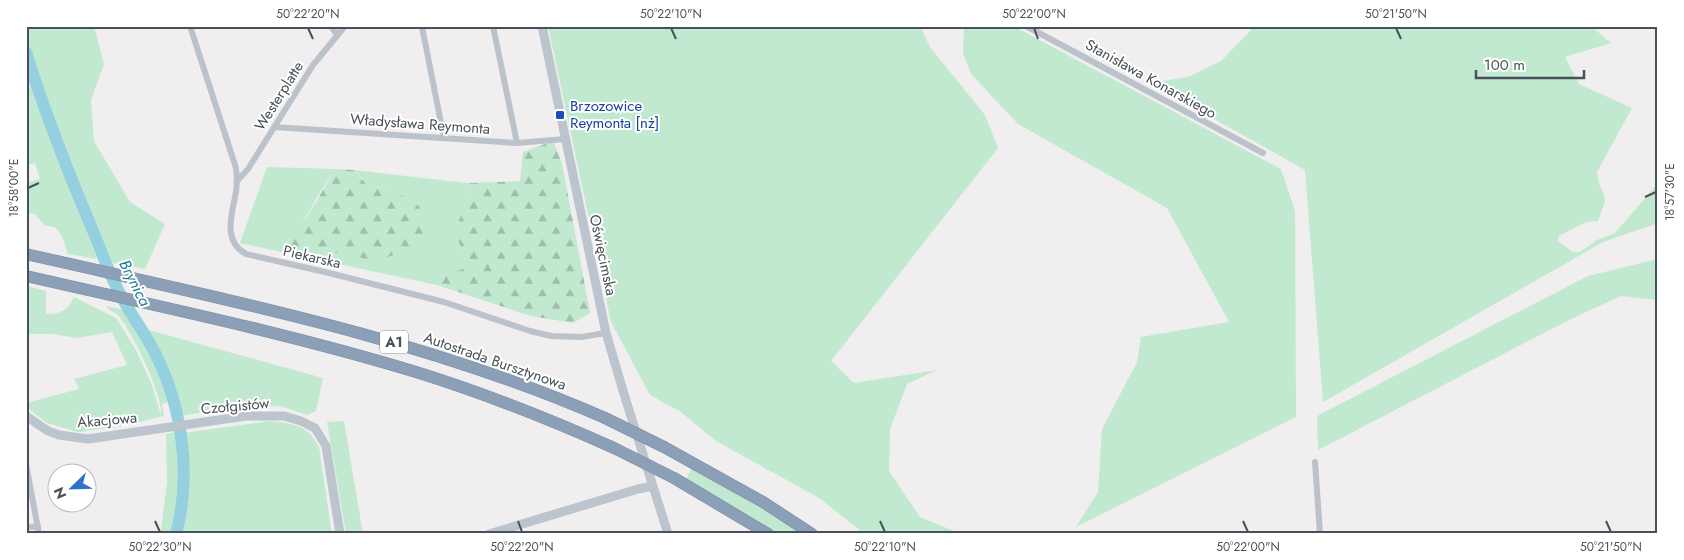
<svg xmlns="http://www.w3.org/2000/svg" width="1684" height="560" font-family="Jost,sans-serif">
  <defs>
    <pattern id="forest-firs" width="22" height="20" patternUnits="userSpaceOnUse" patternTransform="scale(1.25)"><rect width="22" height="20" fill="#c1e9d0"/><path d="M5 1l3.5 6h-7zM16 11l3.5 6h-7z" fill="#9fbfac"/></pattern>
  </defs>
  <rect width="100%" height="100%" fill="#f0eeee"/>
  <!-- grass -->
  <path fill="#c1e9d0" d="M26,26h68l10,38 -13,36 3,41 36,61 35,22 -20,45 -37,-7 -68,-174 -14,-51z
    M548,26h372l10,21 55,68 13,33 -167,213 23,22 83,-13 -30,14 -17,45 -1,42 31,46 41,17h-96l-46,-36 -103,-57 -35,-29 -31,-17 -39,-73z
    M964,26h49l268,143 14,42 1,206 -220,110 22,-35 4,-63 35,-67 4,-25 88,-15 -62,-114 -149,-84 -47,-50 -8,-21z
    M1255,26h63l2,2 3,-2h268l20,17 -46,14 14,27 53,24 -35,64 2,12 5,10 1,8 -7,19 -12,1 -27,14 -1,5 15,11h7l17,-12 18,-7 43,-50v40l-55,19 -280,160 -18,-232 -155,-87 38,-6 33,-16z
    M26,63l10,35 61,161 -29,-5 -6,-18 -6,-8 -12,-3 -9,-11 -9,-1v-30l14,-4 -5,-16 -9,2z
    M267,167l69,2 -16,23 -22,39 -13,13 111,-53 -30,-7 -12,-14 113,13 -1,18 -11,30 11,32 -5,7 -20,5 -4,10 -197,-42z
    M1658,259v41l-37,-4 -50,23 -253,131 -1,-34 271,-140z
    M26,286l20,5v23c15,0 22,-4 28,-17l42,21 21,34 14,31 10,32c3,-18 -30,-86 -43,-100 -4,-4 -9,-3 -12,-9l20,4c17,31 32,58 44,91l-8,3 2,12 -38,9 -48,7 -31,-9 -21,-16v-4l53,-14 -5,-10 53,-14 -15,-33 -35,6 -24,-4h-27z
    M148,330l175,48 -7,33 -9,4 -27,-9 -50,2 -49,8c-7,-31 -19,-58 -33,-86z
    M270,421c23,3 37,3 49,26l13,87h-153l5,-21 3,-38 -4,-42z
    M344,421l19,113h-17l-19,-112z
    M176,432c2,37 6,65 -4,102h-15l4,-3 6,-50 -1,-47z
    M692,468l62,35 48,31h-25l-91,-55z"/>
  <!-- forest -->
  <path fill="url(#forest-firs)" d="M553,141l9,22 28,150 -17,10 -42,-7 -94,-31 4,-10 20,-5 5,-7 -11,-32 11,-30 1,-18 53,-2 3,-29z
    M336,169l18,1 12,14 30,7 23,15 8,19 -10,20 -38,16 -94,-17c22,-21 34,-50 51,-75z"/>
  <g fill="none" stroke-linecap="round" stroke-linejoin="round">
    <!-- river -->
    <path stroke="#94d0e0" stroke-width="12" d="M26,52c17,55 37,107 59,160 11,25 20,52 32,76 9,19 21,35 31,52 33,57 45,130 28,194"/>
    <!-- highway casing -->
    <g stroke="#778ba2" stroke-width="12">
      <path id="highway" d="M26,254c196,45 394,83 579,164
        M26,276c131,30 262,57 390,96 68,21 133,47 198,76
        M664,447l99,55 49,32
        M674,478l94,56"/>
    </g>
    <!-- street -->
    <path stroke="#bbc2c9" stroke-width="6" d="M190,26l46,142c1,8 1,16 0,24 -4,22 -14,49 10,62l79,18 119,30 86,29 21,5 30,1 25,-4
      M331,26l6,9
      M493,26l24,117
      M1026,26l237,127
      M422,27l22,111
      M274,127l243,16 48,-4
      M237,181l11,-12 65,-104 32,-39
      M1315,462l5,72
      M26,464l13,70
      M26,527l12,-1"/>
    <!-- secondary -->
    <path stroke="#bcc4cd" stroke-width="9" d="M542,26l64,307 18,61 44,140
      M26,416l22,15 11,4 29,4 158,-23h38l17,5 14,7 11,18 14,88
      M489,534l149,-45 15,-3"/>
    <!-- highway -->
    <use href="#highway" stroke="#8ba0b7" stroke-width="11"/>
    <!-- highway-bridge casing -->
    <g stroke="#778ba2" stroke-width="12" stroke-linecap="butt">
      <path id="highway-bridge" d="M605,418l59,29
        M614,448l60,30"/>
    </g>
    <!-- highway-bridge -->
    <use href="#highway-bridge" stroke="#8ba0b7" stroke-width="11"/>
  </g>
  <!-- ticks -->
  <path fill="none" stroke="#485159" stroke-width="2" d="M308,28l5,11M671,28l5,11M1034,28l4,11M1396,28l5,11M28,188l11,-5M1645,197l11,-5M155,521l5,11M518,521l4,11M880,521l5,11M1243,521l5,11M1606,521l5,11"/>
  <!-- markers -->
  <rect fill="#1a4fb4" stroke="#fff" stroke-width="2" x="555" y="110" width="10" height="10" rx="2.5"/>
  <g text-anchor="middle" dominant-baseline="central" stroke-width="4" stroke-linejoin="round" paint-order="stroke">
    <!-- shield labels -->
    <rect fill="#fff" stroke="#7f858b" stroke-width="1" x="380" y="330.5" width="28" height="23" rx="4"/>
    <g font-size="14" font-weight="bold" fill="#485159">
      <text x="394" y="342">A1</text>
    </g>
    <!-- street labels -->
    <g font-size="15" fill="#485159" stroke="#fff">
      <text transform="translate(1151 79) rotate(29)">Stanisława Konarskiego</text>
      <text transform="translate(279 96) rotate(-58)">Westerplatte</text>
      <text transform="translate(420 124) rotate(4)">Władysława Reymonta</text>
      <text transform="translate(603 255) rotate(78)">Oświęcimska</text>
      <text transform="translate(312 257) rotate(13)">Piekarska</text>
      <text transform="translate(495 361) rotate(19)">Autostrada Bursztynowa</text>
      <text transform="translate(235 406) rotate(-5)">Czołgistów</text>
      <text transform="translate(107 420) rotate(-5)">Akacjowa</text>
    </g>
    <!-- transit labels -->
    <g font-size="15" fill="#164399" stroke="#fff" text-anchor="start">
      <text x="570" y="106">Brzozowice<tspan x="570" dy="17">Reymonta [nż]</tspan></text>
    </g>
    <!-- water labels -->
    <g font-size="16" font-style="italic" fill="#1e7d96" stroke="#fff">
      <text transform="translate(135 283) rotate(63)">Brynica</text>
    </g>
  </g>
  <!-- border -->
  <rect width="1684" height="560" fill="none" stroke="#ffffff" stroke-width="55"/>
  <!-- north arrow -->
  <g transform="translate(72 488) rotate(247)"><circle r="24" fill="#ffffff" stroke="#b6b9bd"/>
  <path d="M0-4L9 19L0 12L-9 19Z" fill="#2f72c9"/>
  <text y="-8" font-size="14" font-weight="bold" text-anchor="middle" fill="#485159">N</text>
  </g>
  <!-- scale -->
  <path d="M1476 70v8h108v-8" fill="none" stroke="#485159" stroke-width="2.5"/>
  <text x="1484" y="70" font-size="15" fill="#485159" stroke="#ffffff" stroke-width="4" paint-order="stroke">100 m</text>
  <rect x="28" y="28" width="1628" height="504" fill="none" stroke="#485159" stroke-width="2"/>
  <g font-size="12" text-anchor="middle" fill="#485159">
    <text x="308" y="18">50°22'20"N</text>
    <text x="671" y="18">50°22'10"N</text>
    <text x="1034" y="18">50°22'00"N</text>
    <text x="1396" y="18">50°21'50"N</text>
    <text transform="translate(14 188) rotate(-90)" y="4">18°58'00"E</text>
    <text transform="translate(1670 192) rotate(-90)" y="4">18°57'30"E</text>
    <text x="160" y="551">50°22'30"N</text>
    <text x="522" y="551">50°22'20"N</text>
    <text x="885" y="551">50°22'10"N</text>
    <text x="1248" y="551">50°22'00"N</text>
    <text x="1611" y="551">50°21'50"N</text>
  </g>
</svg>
